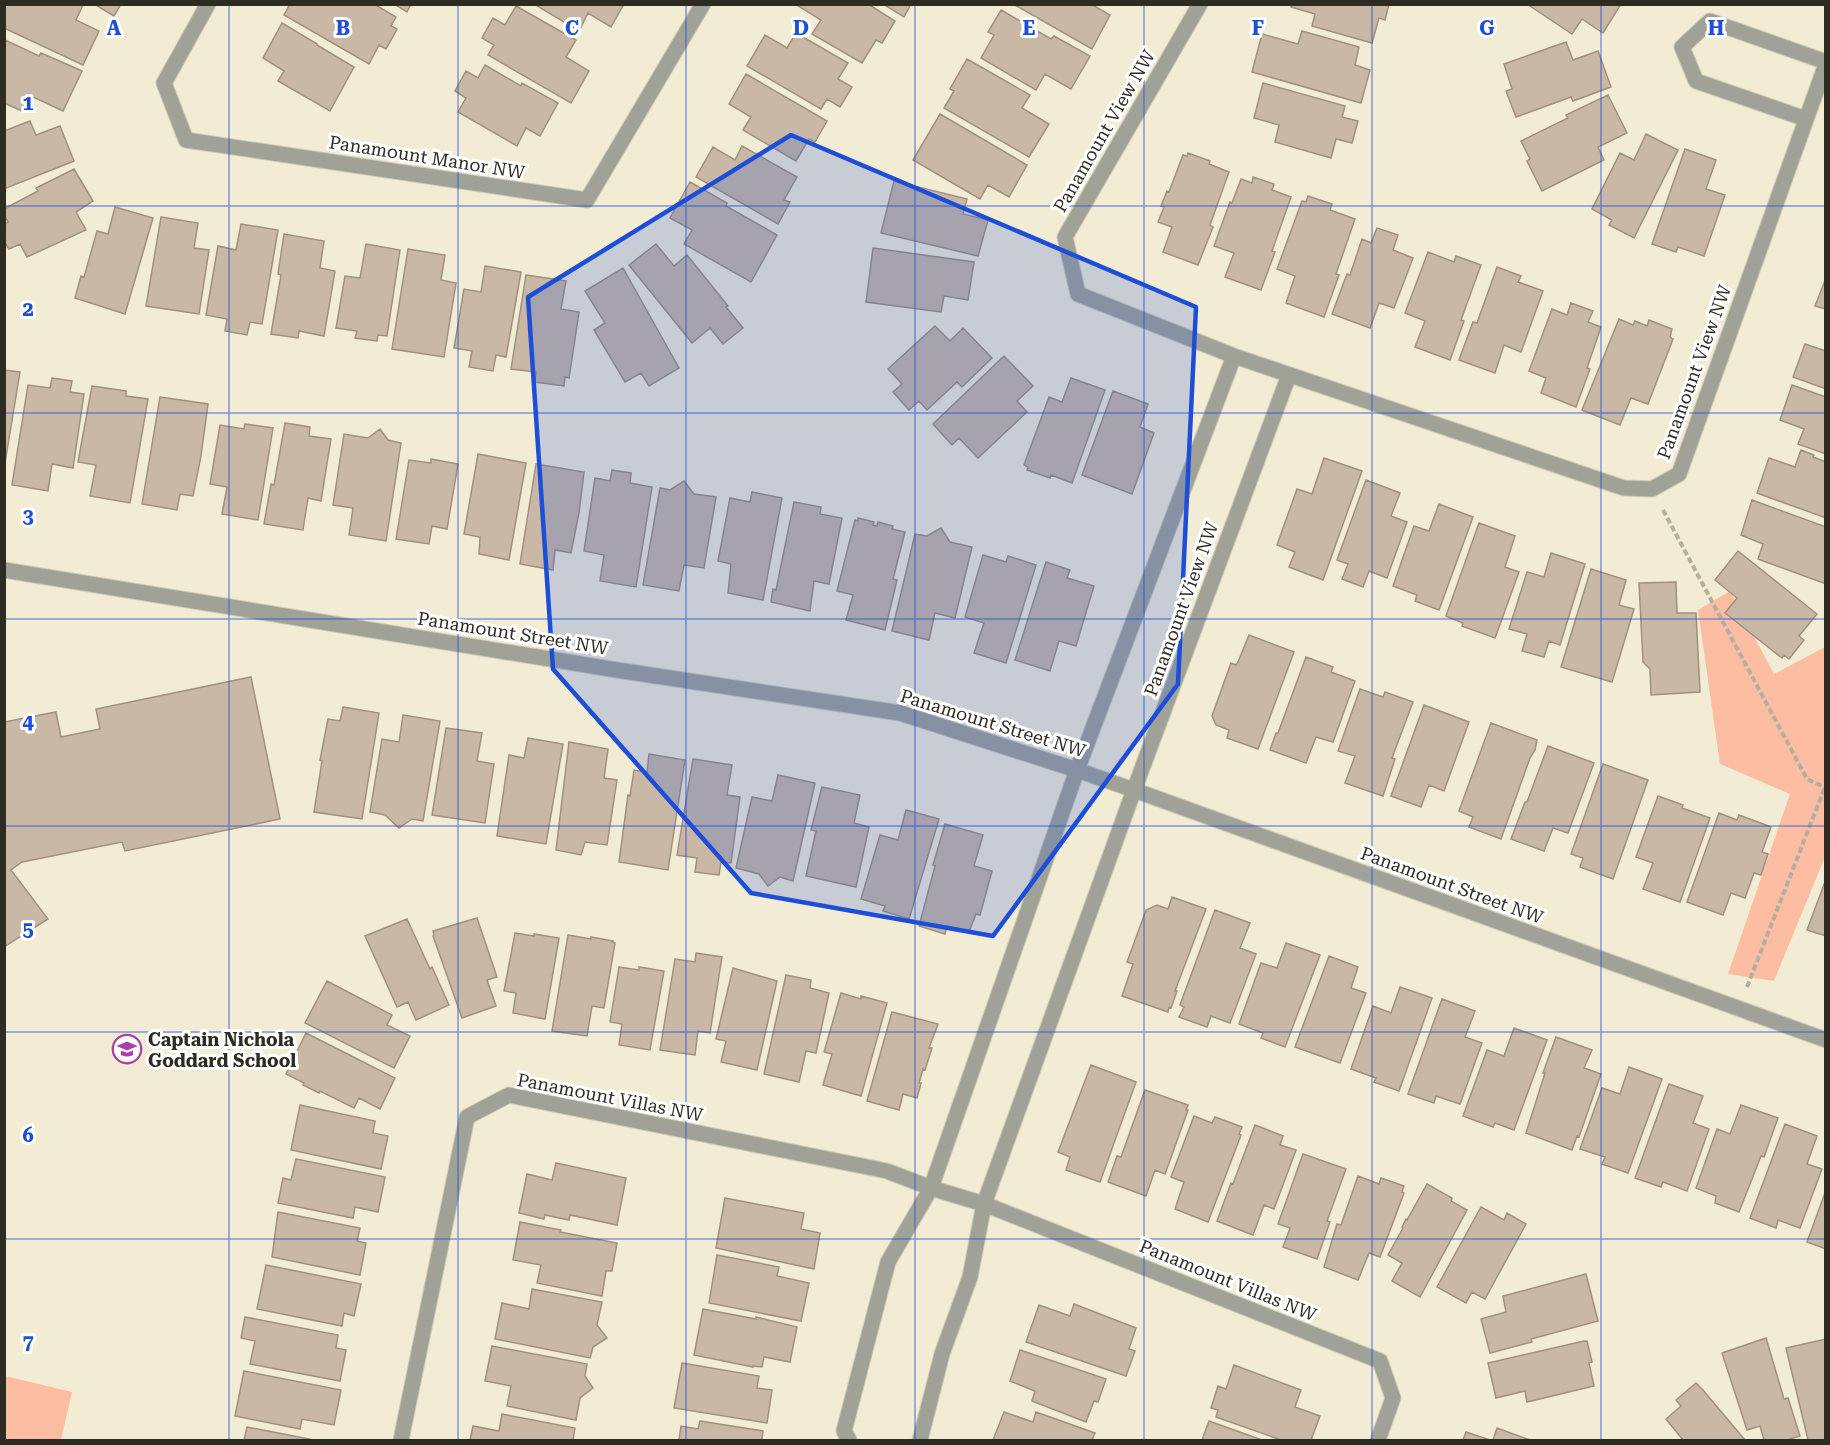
<svg xmlns="http://www.w3.org/2000/svg" width="1830" height="1445" font-family="'Roboto Serif',serif">
  <rect width="100%" height="100%" fill="#f3ecd5"/>
  <!-- green -->
  <path fill="#fcbda3" d="M1730,591l44,83 51,-27v210l-51,124 -46,-7 62,-180 -70,-30 -22,-154z
    M5,1376l67,16 -11,48h-56z"/>
  <!-- building -->
  <path fill="#c9b8a6" stroke="#a1907f" stroke-width="1.5" d="M4,4l79,1 -7,15 23,11 -16,34 -79,-37z
    M94,4h27l-7,12z
    M290,4h84l22,13 -5,9 6,3 -11,20 -7,-4 -10,19 -85,-49z
    M394,4h17l-4,8z
    M534,4h90l-13,23 -23,-14 -9,18z
    M795,4h73l27,17 -13,22 -6,-3 -14,23 -50,-29 9,-14z
    M883,4h28l-7,13z
    M1013,4h78l19,11 -18,34z
    M1292,4h97l-4,16 -6,-2 -7,25 -60,-17 3,-12 -24,-7z
    M1527,4h94l-18,29 -21,-14 -10,15z
    M516,6l60,34 -10,17 23,14 -18,32 -83,-48 6,-10 -12,-7 11,-20 12,7z
    M1001,10l50,29 3,-3 36,20 -19,33 -26,-15 -9,16 -55,-32 13,-23 -6,-3z
    M282,23l35,21v1l37,22 -24,44 -52,-30 6,-10 -21,-13z
    M1302,31l57,16 -4,18 15,5 -9,33 -109,-31 10,-38 36,10z
    M796,33l52,30 -10,16 14,8 -12,20 -13,-8 -6,10 -74,-43 18,-31 22,13z
    M5,40l34,16 2,-3 41,18 -19,40 -32,-15 -7,16 -20,-9z
    M1566,42l7,18 25,-9 13,36 -38,14 -2,-4 -55,20 -10,-26 6,-2 -8,-25z
    M967,59l63,36 -8,13 27,16 -20,33 -85,-49 10,-17 -4,-2z
    M485,65l36,21 1,-3 36,20 -18,33 -14,-8 -9,18 -59,-34 8,-14 -11,-7 11,-20 12,7z
    M746,74l81,47 -12,21 -6,-3 -13,22 -53,-31 8,-13 -22,-13z
    M1263,83l82,23 -3,11 16,4 -6,22 -16,-4 -5,19 -56,-16 4,-17 -25,-7z
    M1608,95l19,38 -29,14 6,13 -62,31 -15,-30 3,-2 -9,-18 47,-23 -2,-3z
    M940,114l87,51 -18,32 -21,-12 -8,14 -67,-39z
    M30,121l6,14 24,-9 14,35 -70,28v-58z
    M1646,134l32,16 -44,88 -25,-13 3,-5 -20,-11 28,-56 14,7z
    M742,146l55,31 -13,23 6,2 -12,22 -82,-47 17,-30 22,13z
    M1685,149l31,11 -10,29 19,6 -21,61 -26,-9 -2,5 -24,-8z
    M1188,153l22,8 -1,3 20,8 -19,53 3,2 -15,38 -35,-13 9,-25 -14,-5 6,-15 -3,-1 6,-15 2,1 14,-37 4,1z
    M74,169l19,32 -17,11 10,18 -59,27 -7,-13 -11,5 -5,-8v-16l4,-3 -4,-7v-6l34,-18 -2,-3z
    M1253,177l21,7 -2,6 19,7 -19,54 3,1 -14,38 -36,-13 9,-24 -20,-7 16,-44 2,1 9,-24 11,4z
    M894,181l73,18 -4,15 25,6 -10,36 -97,-23z
    M690,182l37,21 -1,3 51,29 -26,47 -67,-38 8,-14 -22,-12z
    M1308,196l24,8 -2,6 25,9 -19,55 3,1 -15,42 -38,-14 9,-27 -18,-7 25,-68 4,1z
    M115,207l38,11 -28,96 -50,-16 6,-22 3,1 13,-46 11,3z
    M161,217l37,6 -4,25 15,2 -10,64 -53,-8z
    M241,224l37,6 -16,94 -12,-2 -3,13 -22,-4 2,-12 -21,-4 12,-69 18,4z
    M1377,228l21,7 -5,15 20,8 -19,50 -15,-5 -9,25 -38,-14 15,-40 3,1 12,-36 9,4z
    M284,234l40,7 -4,27 15,3 -11,65 -25,-5 -1,7 -27,-4 10,-59 -3,-1z
    M366,244l34,6 -13,86 -9,-1 -1,6 -22,-3 2,-7 -21,-3 9,-52 15,2z
    M656,244l18,22 13,-11 41,51 -2,1 17,21 -20,16 -13,-16 -18,15 -63,-78z
    M873,248l101,14 -6,38 -24,-4 -3,16 -75,-10z
    M408,249l37,6 -4,25 15,3 -12,74 -52,-8z
    M1428,252l26,10 2,-6 25,9 -20,55 3,1 -14,39 -35,-13 10,-26 -20,-8z
    M485,266l36,6 -15,85 -10,-2 -3,16 -24,-4 3,-16 -18,-3 10,-59 17,3z
    M1497,267l24,9 -3,6 25,9 -22,61 -17,-7 -9,28 -36,-13 14,-38 4,1z
    M623,268l56,100 -30,18 -8,-13 -16,9 -31,-52 11,-7 -20,-32z
    M526,275l40,6 -5,28 18,3 -10,66 -4,-1 -1,9 -29,-4 1,-10 -25,-3z
    M1826,278v31l-11,-3z
    M1571,303l22,8 -5,11 13,5 -14,41 3,1 -14,38 -35,-14 5,-15 -17,-7 23,-62 15,6z
    M1619,319l14,6 2,-4 12,5 2,-6 23,9 -2,8 3,2 -25,65 -17,-6 -11,27 -38,-15z
    M935,326l15,15 13,-13 29,30 -30,29 -5,-5 -30,28 -8,-9 -10,9 -16,-18 9,-8 -14,-15z
    M1805,344l21,7v38l-33,-12z
    M1004,356l29,30 -16,15 10,11 -49,46 -19,-20 -7,7 -19,-21z
    M4,370l16,2 -16,97z
    M52,378l20,3 -2,11 14,2 -11,74 -21,-4 -4,27 -36,-6 16,-100 22,3z
    M1071,378l34,12 -33,93 -21,-8 -1,3 -23,-8 1,-3 -4,-2 25,-68 13,5z
    M1792,385l34,12v57l-28,-10 6,-15 -24,-9z
    M92,386l34,5v5l22,3 -18,104 -40,-7 6,-31 -18,-3z
    M1113,391l35,13 -8,23 14,6 -22,61 -50,-19z
    M160,397l48,7 -7,52 -8,40 -13,-2 -3,16 -35,-6z
    M285,423l25,4 -1,9 22,3 -10,62 -13,-3 -5,32 -39,-6 7,-40 3,1z
    M245,424l28,4 -15,92 -36,-6 5,-27 -17,-3 10,-59 24,4z
    M380,429l8,11 13,3 -15,98 -37,-6 4,-27 -20,-3 11,-71 24,4z
    M1801,450l13,5 -1,2 13,5v56l-69,-25 12,-35 26,9z
    M478,454l48,9 -17,97 -30,-6 1,-17 -16,-3z
    M1324,458l38,13 -39,109 -34,-13 6,-15 -18,-7 20,-56 15,5z
    M431,459l27,5 -11,65 -15,-3 -3,18 -33,-5 13,-79 22,3z
    M536,464l48,8 -5,41 -8,40 -16,-3 -2,20 -33,-6z
    M612,470l19,3 -1,10 22,4 -16,100 -36,-6 4,-26 -20,-4 11,-73 15,3z
    M1366,480l34,13 -9,23 16,6 -20,56 -18,-7 -6,16 -21,-8 6,-15 -11,-4z
    M684,481l10,13 22,3 -12,71 -20,-3 -5,26 -36,-6 17,-97 10,2z
    M752,492l30,6 -19,102 -35,-7 3,-29 -13,-3 12,-63 20,4z
    M1752,500l74,27v57l-68,-25 5,-15 -22,-9z
    M794,502l27,5 -1,7 22,4 -13,66 -15,-3 -4,30 -39,-9 2,-13 3,1z
    M1439,504l34,13 -34,93 -24,-9 2,-6 -24,-9 21,-60 15,5z
    M858,518l16,4 -1,3 4,1 1,-4 15,4 -1,3 13,3 -12,47 4,1 -12,50 -39,-10 7,-25 -16,-4 18,-71 3,1z
    M1479,523l36,13 -10,31 14,5 -24,66 -33,-12 1,-3 -17,-7z
    M941,528l9,14 22,5 -17,71 -20,-5 -6,27 -37,-9 23,-97 12,2z
    M1738,551l79,63 -18,22 5,4 -15,19 -5,-4 -2,3 -57,-45 12,-15 -22,-18z
    M1551,553l34,11 -25,81 -11,-4 -5,16 -22,-6 5,-17 -18,-5 18,-57 17,5z
    M983,555l23,7 2,-6 28,9 -30,98 -32,-10 10,-30 -19,-6z
    M1046,562l24,8 -3,8 27,8 -18,60 -17,-5 -9,30 -35,-11z
    M1591,569l35,11 -7,25 15,4 -22,73 -51,-15z
    M1676,582l1,31h19l4,79 -49,3 -1,-26 -7,-7 -4,-79z
    M1249,635l45,17 -36,97 -31,-11 2,-8 -13,-5 -4,-9 19,-53 5,2 2,-3z
    M1306,657l27,10 -2,5 24,9 -22,61 -17,-5 -10,26 -36,-13 6,-17h2z
    M251,677l29,142 -155,32 -3,-9 -100,20 -11,8 37,49 -44,28v-225l52,-10 5,25 39,-8 -4,-20z
    M1360,689l23,8 2,-5 28,10 -21,56 3,1 -12,37 -38,-13 10,-27 -17,-5z
    M1424,705l45,17 -25,69 -15,-6 -8,22 -30,-11z
    M343,707l36,6 -17,106 -48,-7 8,-51 -2,-1 8,-41 12,2z
    M403,715l37,6 -17,100 -11,-2 -13,9 -14,-13 -15,-3 12,-73 17,3z
    M1491,723l46,17 -2,10 -5,8 -29,81 -32,-12 4,-10 -14,-6z
    M446,728l36,5 -5,28 17,3 -9,59 -53,-8z
    M528,738l35,6 -17,100 -49,-8 12,-81 15,3z
    M569,742l39,7 -4,29 13,2 -10,65 -22,-3 -4,13 -25,-5z
    M1548,746l46,17 -26,70 -15,-5 -9,23 -33,-12 14,-37h2z
    M649,754l36,6 -17,110 -49,-8 9,-67 2,1 4,-26 13,2z
    M693,759l39,6 -5,30 13,2 -9,66 -10,-1 -2,13 -24,-3 2,-14 -20,-3z
    M1603,764l45,16 -35,99 -33,-12 3,-9 -12,-4z
    M778,775l37,8 -22,98 -13,-4 -12,9 -9,-12 -23,-6 16,-71 20,4z
    M822,787l38,8 -6,28 15,4 -13,60 -50,-11 10,-45 -5,-1z
    M1658,796l25,9 -1,3 28,10 -30,84 -37,-13 10,-26 -17,-6z
    M906,810l33,9 -30,100 -26,-8 2,-5 -24,-7 19,-64 18,5z
    M1719,813l18,7 2,-5 32,12 -9,25 6,2 -7,21 -7,-2 -9,25 -14,-5 -8,22 -36,-13z
    M945,824l38,11 -9,31 18,5 -12,44 -4,-1 -7,18 -22,-6 -2,8 -26,-8 16,-60 -2,-1z
    M1826,879v57l-19,-6z
    M1172,897l34,12 -31,82h2l-6,17 -2,-1 -1,5 -46,-16 11,-32 -6,-2 19,-52 11,-5 11,4z
    M1215,910l35,13 -10,25 16,6 -26,69 -19,-7 -4,11 -28,-10 5,-10 -4,-2z
    M477,918l20,59 -10,3 9,26 -34,12 -29,-82 1,-1 -1,-4z
    M407,919l23,50 2,-2 17,38 -33,15 -8,-18 -11,5 -32,-71z
    M515,933l19,3v-2l25,4 -14,81 -32,-6 3,-20 -12,-2z
    M568,935l23,4v-2l22,4 -1,1 3,1 -11,65 -12,-2 -5,30 -35,-5z
    M1286,943l34,12 -35,92 -24,-9 2,-5 -24,-9 22,-61 16,5z
    M696,953l26,4 -12,76 -12,-2 -3,24 -35,-5 15,-91 20,3z
    M1329,956l29,11 -7,21 15,5 -26,70 -45,-16z
    M619,967l20,3v-3l25,4 -14,79 -31,-5 3,-21 -12,-2z
    M733,968l44,13 -20,89 -36,-8 5,-21 -10,-2z
    M786,975l25,5 -1,8 19,5 -13,60 -10,-2 -7,31 -35,-8z
    M327,981l65,34 -5,10 23,11 -16,32 -89,-45z
    M1400,987l32,11 -33,93 -25,-9 2,-4 -25,-9 22,-63 18,7z
    M841,993l20,6v-3l26,7 -26,93 -38,-11 9,-31 -8,-2z
    M1442,999l33,12 -10,26 17,6 -22,61 -24,-8 -2,7 -26,-9z
    M892,1012l46,12 -9,24h3l-7,22 -2,-1 -4,14h2l-4,15 -14,-4 -4,16 -32,-9z
    M1514,1028l33,12 -33,90 -19,-7 -2,4 -30,-11 24,-66 17,6z
    M306,1033l89,45 -15,31 -21,-11 -5,10 -34,-17 -1,2 -16,-8 1,-2 -18,-9z
    M1556,1037l36,13 -8,18 17,6 -22,63 -2,-1 -5,14 -46,-17 19,-60h-2z
    M1091,1065l45,17 -36,100 -34,-12 4,-13 -12,-5z
    M1629,1067l33,12 -34,94 -26,-9 3,-7 -25,-8 22,-61 18,6z
    M1669,1084l34,12 -10,27 16,6 -22,62 -24,-9 -2,5 -26,-9z
    M1145,1090l43,15 -2,5h2l-23,64 -10,-4 -9,26 -38,-14 9,-26 4,1z
    M300,1105l75,16 -2,12 15,3 -7,33 -90,-19z
    M1741,1105l37,13 -14,39 -3,-1 -22,56 -24,-9 1,-7 -20,-8 21,-59 13,5z
    M1194,1116l18,7 3,-6 27,10 -3,7 2,1 -33,87 -33,-13 9,-27 -13,-5z
    M1785,1124l32,12 -10,28 15,5 -22,59 -22,-8 -2,8 -26,-10z
    M1255,1125l28,11 -3,9 16,5 -22,59 -10,-4 -11,30 -36,-14 14,-38 2,1z
    M1303,1154l43,15 -19,52 3,1 -13,37 -34,-12 7,-19 -12,-4z
    M296,1159l89,18 -7,35 -23,-5 -2,11 -75,-15 5,-25 8,2z
    M556,1163l70,15 -9,47 -47,-10 -1,5 -24,-5 -1,4 -25,-6 8,-39 25,6z
    M1358,1176l21,8 2,-6 23,8 -2,6 2,1 -24,64 -11,-4 -11,27 -34,-13 13,-43 4,1z
    M1427,1184l25,14 -1,3 16,9 -47,87 -28,-16 10,-18 -14,-8 15,-27 -1,-1 4,-8 1,1z
    M1826,1190v59l-19,-7z
    M725,1198l79,15 -3,16 19,4 -6,36 -98,-21z
    M1481,1207l23,13 3,-7 19,11 -41,75 -13,-7 -6,11 -29,-16z
    M278,1212l82,16 -3,13 9,2 -6,32 -88,-18z
    M520,1222l41,8 -1,2 57,11 -5,28h-6l-4,25 -65,-13 4,-18 -28,-5z
    M717,1255l62,12 -2,9 32,7 -8,38 -92,-18z
    M266,1265l95,19 -7,32 -10,-3 -2,13 -85,-17z
    M1586,1274l12,47 -67,18 1,3 -42,11 -9,-34 25,-7 -3,-16z
    M532,1289l70,13 -5,23 10,13 -14,9 -3,11 -95,-19 7,-36 27,6z
    M1074,1304l62,24 -7,21 6,2 -9,25 -100,-34 13,-37 31,11z
    M703,1309l53,10v-2l41,10 -7,35 -26,-5 -2,10 -9,-1v1l-59,-12z
    M245,1317l93,18 -2,13 10,2 -6,31 -90,-17 5,-23 -14,-3z
    M1766,1338l18,61 4,-1 12,38 -13,4h-23l-4,-14 -13,4 -25,-77z
    M1826,1339v101h-18l-22,-92z
    M1584,1341h3l5,21 -3,1 5,23 -67,16 -2,-11 -29,7 -8,-35z
    M492,1346l95,18 -2,12 8,12 -13,10 -4,22 -69,-14 4,-20 -26,-5z
    M1020,1350l86,29 -8,23 -4,-1 -8,21 -54,-21 3,-10 -25,-10z
    M682,1363l77,13 -2,12 15,2 -5,33 -93,-15z
    M1234,1365l67,25 -6,17 25,9 -9,24h-30l-65,-23 2,-7 -7,-2 7,-22 8,3z
    M244,1371l97,19 -7,35 -32,-6 -2,10 -65,-13z
    M1696,1383l7,7 42,50h-62l-17,-21 15,-13 -5,-6z
    M1004,1412l29,10 3,-10 59,21 -3,7h-99z
    M502,1414l73,14 -2,12h-103l3,-14 26,5z
    M700,1421l63,10 -1,9h-83l2,-14 17,3z
    M1209,1421l53,19h-60z
    M247,1427l67,13h-70z
    M1497,1428l33,12h-37z
    M1466,1432l24,8h-27z"/>
  <g fill="none" stroke-linecap="round" stroke-linejoin="round">
    <!-- minor casing -->
    <g stroke="#cfc9b5" stroke-width="17">
      <path id="minor" d="M208,4l-44,79 22,57 401,60 116,-196
        M1200,4l-135,233 13,57 156,62 390,132 28,1 27,-15 147,-410
        M1806,119l-110,-38 -14,-34 28,-26 116,41
        M401,1440l66,-323 42,-22 378,76 44,17 53,16 396,157 13,37 -15,42
        M849,1440l-5,-9 44,-169 43,-74 146,-418 157,-414
        M920,1440l22,-86 28,-77 14,-73 150,-414 155,-415"/>
    </g>
    <!-- tertiary casing -->
    <g stroke="#cfc9b5" stroke-width="17">
      <path id="tertiary" d="M4,570l613,100 283,43 177,57 57,20 692,250"/>
    </g>
    <!-- path -->
    <path stroke="#b4af9c" stroke-width="4" stroke-dasharray="6 3" stroke-linecap="butt" d="M1663,510l144,269 19,9
      M1747,987l78,-200"/>
    <!-- minor -->
    <use href="#minor" stroke="#a0a298" stroke-width="15"/>
    <!-- tertiary -->
    <use href="#tertiary" stroke="#a0a298" stroke-width="15"/>
  </g>
  <!-- marked area -->
  <path fill="#1d4ed8" fill-opacity="0.2" stroke="#1d4ed8" stroke-width="4.5" stroke-linejoin="round" d="M791,135l405,172 -18,377 -185,252 -242,-43 -198,-224 -25,-372z"/>
  <!-- grid -->
  <path fill="none" stroke="#1d4ed8" stroke-width="1.5" stroke-opacity="0.55" d="M229,4v1436M458,4v1436M686,4v1436M915,4v1436M1144,4v1436M1372,4v1436M1601,4v1436M4,206h1822M4,413h1822M4,619h1822M4,826h1822M4,1032h1822M4,1239h1822"/>
  <!-- icons -->
  <defs>
    <g id="school-ring" transform="scale(1.5)"><circle r="9.5" fill="#fff" stroke="#a641a6" stroke-width="1.5"/><path d="M0-5L7-2L0 1L-7-2ZM-4 1L0 2.5L4 1V4Q0 6-4 4Z" fill="#a641a6"/></g>
  </defs>
  <g fill-rule="evenodd">
    <use href="#school-ring" x="127" y="1049"/>
  </g>
  <g text-anchor="middle" dominant-baseline="central" stroke-width="6" stroke-linejoin="round" paint-order="stroke">
    <!-- street labels -->
    <g font-size="18" fill="#2d2b22" stroke="#fff">
      <text transform="translate(1104 131) rotate(-60)">Panamount View NW</text>
      <text transform="translate(427 157) rotate(9)">Panamount Manor NW</text>
      <text transform="translate(1694 372) rotate(-70)">Panamount View NW</text>
      <text transform="translate(1181 609) rotate(-70)">Panamount View NW</text>
      <text transform="translate(513 633) rotate(9)">Panamount Street NW</text>
      <text transform="translate(993 723) rotate(17)">Panamount Street NW</text>
      <text transform="translate(1452 885) rotate(20)">Panamount Street NW</text>
      <text transform="translate(610 1097) rotate(11)">Panamount Villas NW</text>
      <text transform="translate(1228 1280) rotate(22)">Panamount Villas NW</text>
    </g>
    <!-- poi labels -->
    <g font-size="18" font-weight="bold" fill="#2d2b22" stroke="#fff" text-anchor="start">
      <text x="148" y="1039">Captain Nichola<tspan x="148" dy="21">Goddard School</tspan></text>
    </g>
  </g>
  <g font-size="20" text-anchor="middle" font-weight="bold" fill="#1d4ed8" stroke="#fff" stroke-width="6" stroke-linejoin="round" paint-order="stroke">
    <text x="114" y="35">A</text>
    <text x="343" y="35">B</text>
    <text x="572" y="35">C</text>
    <text x="801" y="35">D</text>
    <text x="1029" y="35">E</text>
    <text x="1258" y="35">F</text>
    <text x="1487" y="35">G</text>
    <text x="1716" y="35">H</text>
    <text x="28" y="110">1</text>
    <text x="28" y="316">2</text>
    <text x="28" y="523">3</text>
    <text x="28" y="729">4</text>
    <text x="28" y="936">5</text>
    <text x="28" y="1142">6</text>
    <text x="28" y="1349">7</text>
  </g>
  <!-- border -->
  <rect width="1830" height="1445" fill="none" stroke="#2d2b22" stroke-width="12"/>
</svg>
